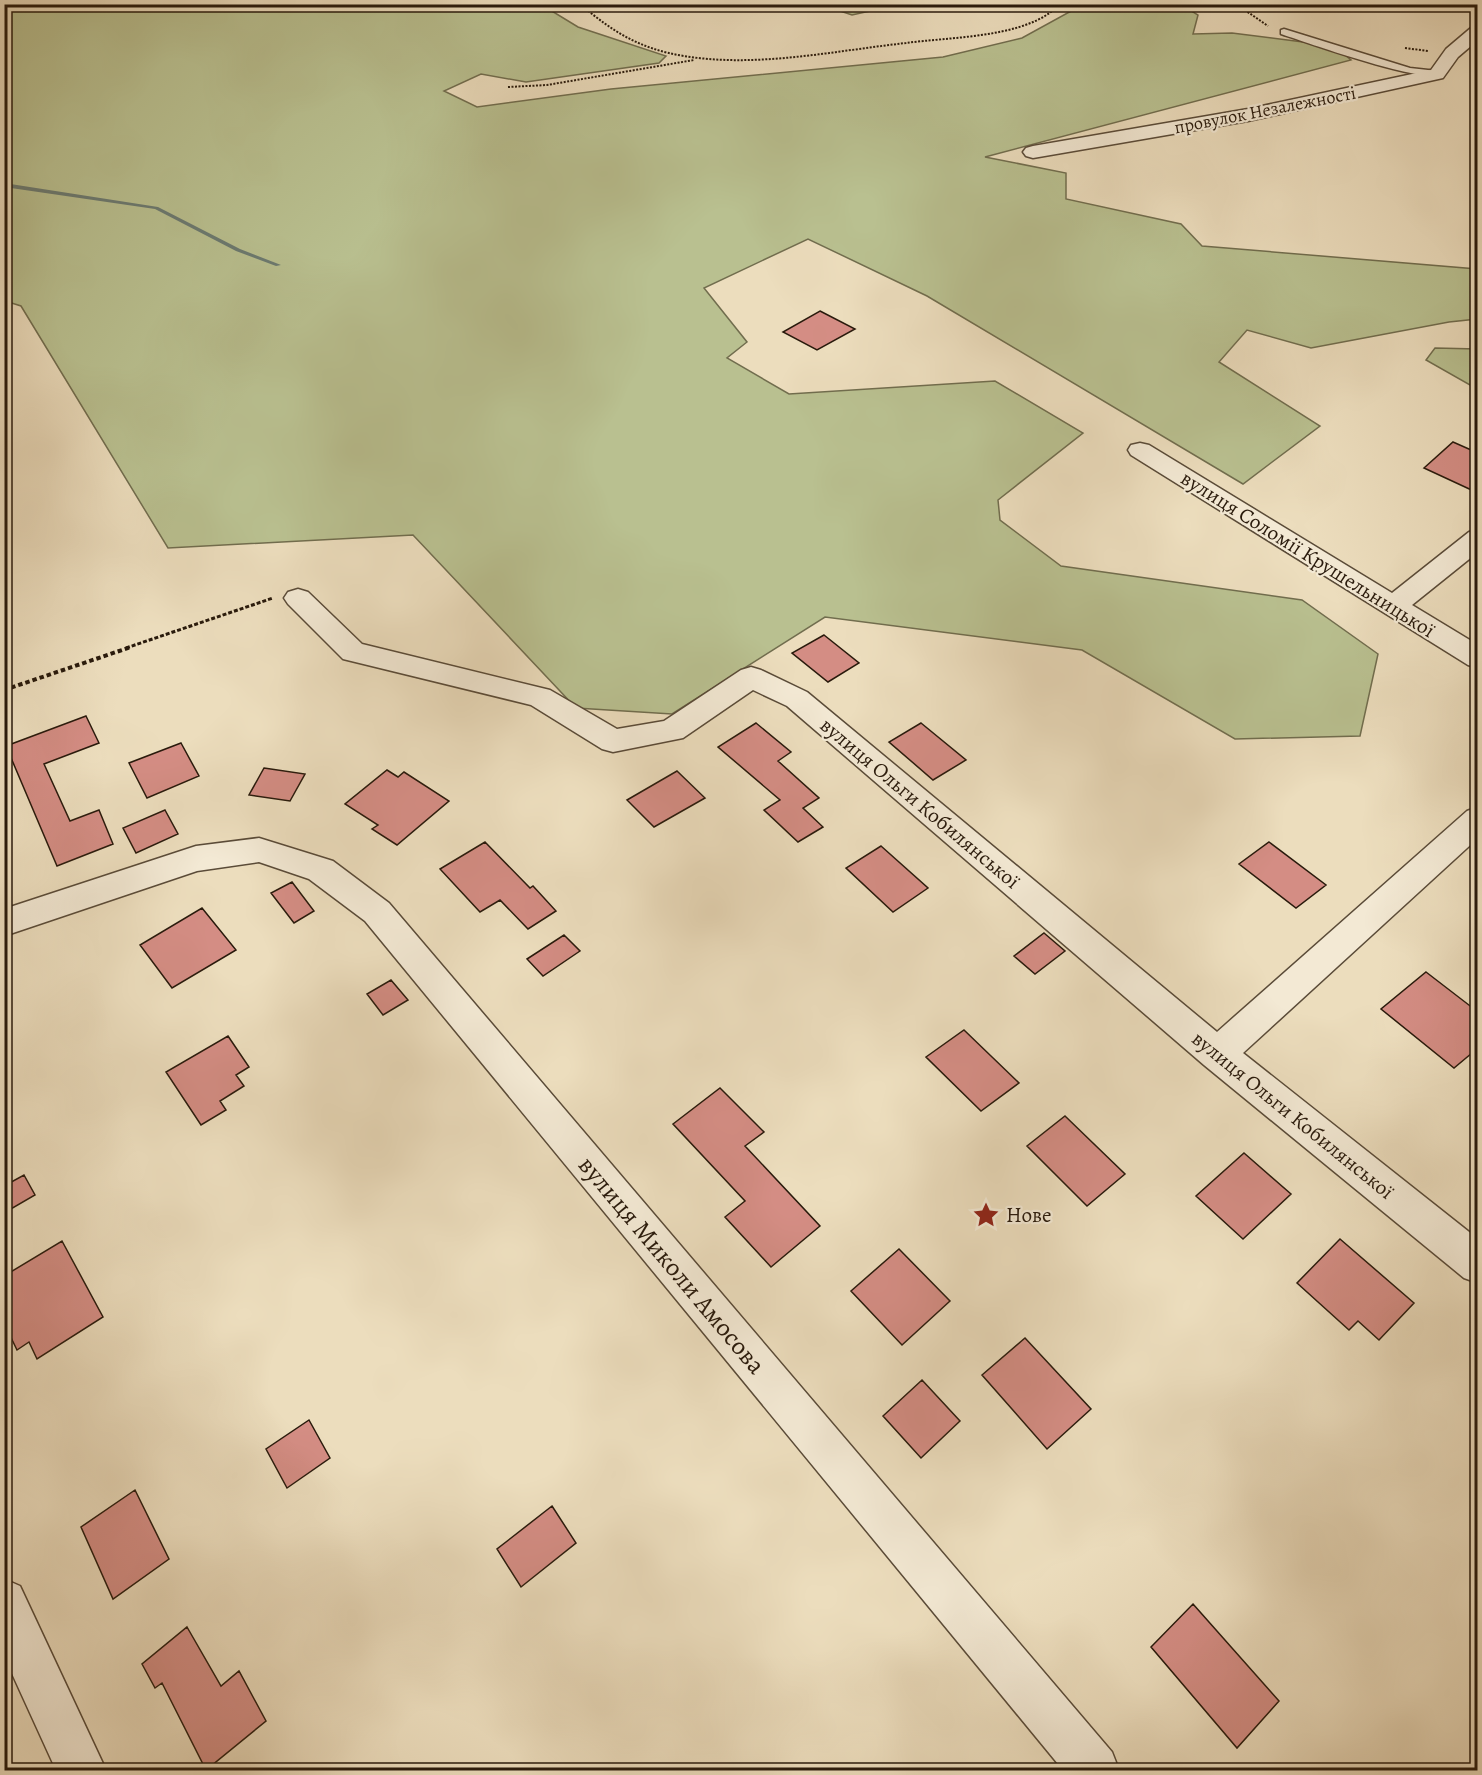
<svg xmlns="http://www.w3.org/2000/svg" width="1482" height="1775" font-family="Alegreya,serif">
  <rect width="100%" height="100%" fill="#ecddbd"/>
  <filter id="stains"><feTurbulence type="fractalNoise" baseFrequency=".00333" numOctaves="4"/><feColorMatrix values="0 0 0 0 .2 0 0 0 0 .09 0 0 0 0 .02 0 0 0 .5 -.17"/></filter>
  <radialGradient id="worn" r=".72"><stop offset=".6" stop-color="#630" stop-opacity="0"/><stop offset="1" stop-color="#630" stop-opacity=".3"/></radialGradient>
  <!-- green -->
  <path fill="#b9c090" stroke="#716d4e" stroke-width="1.5" d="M889,4l4,2 -41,9 -30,-10z
    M4,5h538l36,22 88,29 -7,7 -133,19 -45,-8 -37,17 33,16 134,-18 332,-32 79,-19 60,-33h100l16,10 -5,19 39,-1 102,13 17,14 -366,97 81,16v26l115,25 21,22 275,23v50l-28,3 -138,26 -64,-18 -28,32 101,64 -77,58 -316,-188 -119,-57 -104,49 43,54 -20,16 62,36 206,-13 88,52 -85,67 2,20 61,46 241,34 76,54 -18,82 -125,3 -153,-89 -257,-33 -153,97 -96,-6 -163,-173 -245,13 -147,-242 -16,-5z
    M1435,348l42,1v40l-51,-29z"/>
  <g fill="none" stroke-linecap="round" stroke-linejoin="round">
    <!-- stream -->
    <path fill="#6c7b72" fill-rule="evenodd" d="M4,183l154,24 82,42 41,16 -5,1 -40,-15 -81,-42 -151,-22z"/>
  </g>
  <!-- building -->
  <path fill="#d48d84" stroke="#291a0c" stroke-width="1.5" d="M820,311l35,18 -38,21 -34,-18z
    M1453,442l25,11v40l-54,-25z
    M824,635l35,28 -31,19 -36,-29z
    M86,716l13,27 -55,21 26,57 29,-11 14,34 -56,22 -51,-120z
    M756,723l35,29 -13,9 41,37 -16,10 20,19 -25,15 -34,-32 16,-10 -62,-53z
    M921,723l45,37 -33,20 -44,-38z
    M181,743l18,33 -52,22 -18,-35z
    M264,768l41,6 -15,27 -41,-6z
    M387,770l11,7 6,-5 45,29 -52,44 -25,-16 6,-4 -33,-21z
    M677,771l28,27 -51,29 -27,-27z
    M165,810l13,24 -42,19 -13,-25z
    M485,842l45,46 3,-2 23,25 -28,18 -28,-29 -20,12 -40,-43z
    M1269,842l57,43 -30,23 -57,-44z
    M881,846l47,42 -35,24 -47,-44z
    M292,882l22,29 -20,12 -23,-30z
    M202,908l34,42 -64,38 -32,-43z
    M1044,933l21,18 -30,23 -21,-18z
    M564,935l16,16 -37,25 -16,-17z
    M1426,972l52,40v36l-24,20 -73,-59z
    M391,980l17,20 -25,15 -16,-21z
    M964,1030l55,53 -38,28 -55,-54z
    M228,1036l21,31 -13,8 8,11 -24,15 6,9 -25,15 -35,-53z
    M720,1088l44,44 -19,14 75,80 -49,41 -46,-50 20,-16 -72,-77z
    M1065,1116l60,58 -38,32 -60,-60z
    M1244,1153l47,41 -48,45 -47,-43z
    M24,1175l11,20 -31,18v-27z
    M1340,1239l74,64 -35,37 -21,-19 -9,9 -52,-47z
    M62,1241l41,76 -66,42 -8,-17 -12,8 -13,-27v-47z
    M899,1249l51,52 -48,44 -51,-54z
    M1025,1338l66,71 -44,40 -65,-74z
    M922,1380l38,41 -39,37 -38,-42z
    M309,1420l21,38 -43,30 -21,-39z
    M135,1490l34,69 -56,40 -32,-72z
    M552,1506l24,37 -55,44 -24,-38z
    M1193,1604l86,97 -42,47 -86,-101z
    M187,1627l34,59 18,-15 27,50 -60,49 -44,-87 -7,5 -13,-24z"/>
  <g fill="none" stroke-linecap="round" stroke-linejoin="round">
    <!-- lane casing -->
    <g stroke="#5a4b38" stroke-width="3">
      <path id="lane" d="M1284,29l126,39 27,3 5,3c-16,11 -137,-32 -161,-40v-4z"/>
    </g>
    <!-- street casing -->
    <g stroke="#5a4b38" stroke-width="3">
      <path id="street" d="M1478,26v14l-20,17 -15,21 -195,43 -215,37 -7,-2 -3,-4 3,-4 7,-2 215,-37 183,-39 15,-21 26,-22z
        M1140,443l9,2 243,148 77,-61 9,-2v22l-66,53 66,40v23l-10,-3 -337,-210 -3,-5 3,-5z
        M298,589l10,3 54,52 188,46 67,39 47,-8 77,-51 10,-3 10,3 46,22 410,340 250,-221 11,-4v31l-235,215 235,186v44l-14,-5 -260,-213 -417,-359 -34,-16 -70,48 -70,14 -11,-3 -71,-44 -188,-46 -55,-55 -4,-6 4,-6z
        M259,838l74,23 56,42 723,849 7,18h-56l-698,-849 -56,-42 -50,-17 -62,9 -193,65v-27l192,-63z
        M4,1579l16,7 86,184h-50l-52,-114z"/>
    </g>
    <!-- path-far2 -->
    <path stroke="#291a0c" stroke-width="2" stroke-dasharray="2 1.5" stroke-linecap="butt" d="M580,4c33,28 60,45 104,52 73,12 149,-5 222,-13 44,-6 109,-5 145,-31l-1,-8
      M1236,4l32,22
      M1405,48l23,3
      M508,87l39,-2 147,-25"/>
    <!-- path-far1 -->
    <path stroke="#291a0c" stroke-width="3" stroke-dasharray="4 2" stroke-linecap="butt" d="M126,648l147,-50"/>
    <!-- path -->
    <path stroke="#291a0c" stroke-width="4" stroke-dasharray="4.5 3" stroke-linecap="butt" d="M4,690l127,-43"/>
    <!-- lane -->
    <use href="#lane" fill="#f3e9d4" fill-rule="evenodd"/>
    <!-- street -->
    <use href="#street" fill="#f3e9d4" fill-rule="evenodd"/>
  </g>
  <!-- icons -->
  <defs>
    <g id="sight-bare" transform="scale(2.07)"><path d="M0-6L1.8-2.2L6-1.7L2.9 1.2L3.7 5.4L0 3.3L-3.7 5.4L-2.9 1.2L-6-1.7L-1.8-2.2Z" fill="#8f2418" stroke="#f3e9d4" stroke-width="2.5" paint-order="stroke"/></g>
  </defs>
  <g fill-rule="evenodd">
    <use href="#sight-bare" x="986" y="1215"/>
  </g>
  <g text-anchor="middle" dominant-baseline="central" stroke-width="4.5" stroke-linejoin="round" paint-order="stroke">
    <!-- far-street labels -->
    <g font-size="18" fill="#291a0c" stroke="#f3e9d4">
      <text transform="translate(1265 110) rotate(-11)">провулок Незалежності</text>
    </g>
    <!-- street labels -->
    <g font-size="21" fill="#291a0c" stroke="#f3e9d4">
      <text transform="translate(1308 554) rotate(32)">вулиця Соломії Крушельницької</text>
      <text transform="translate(920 803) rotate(40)">вулиця Ольги Кобилянської</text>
      <text transform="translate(1293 1115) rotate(39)">вулиця Ольги Кобилянської</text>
    </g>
    <!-- poi labels -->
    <g font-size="21" fill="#291a0c" stroke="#f3e9d4" text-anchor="start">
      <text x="1006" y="1215">Нове</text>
    </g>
    <!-- near-street labels -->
    <g font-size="26" fill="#291a0c" stroke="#f3e9d4">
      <text transform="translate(672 1265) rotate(50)">вулиця Миколи Амосова</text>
    </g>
  </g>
  <!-- margin -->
  <rect width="1482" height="1775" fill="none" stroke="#ecddbd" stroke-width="24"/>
  <rect x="6" y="6" width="1470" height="1763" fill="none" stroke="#291a0c" stroke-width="3"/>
  <rect x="12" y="12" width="1458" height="1751" fill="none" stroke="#291a0c" stroke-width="1.5"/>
  <rect width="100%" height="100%" filter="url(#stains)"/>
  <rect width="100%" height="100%" fill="url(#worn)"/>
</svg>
